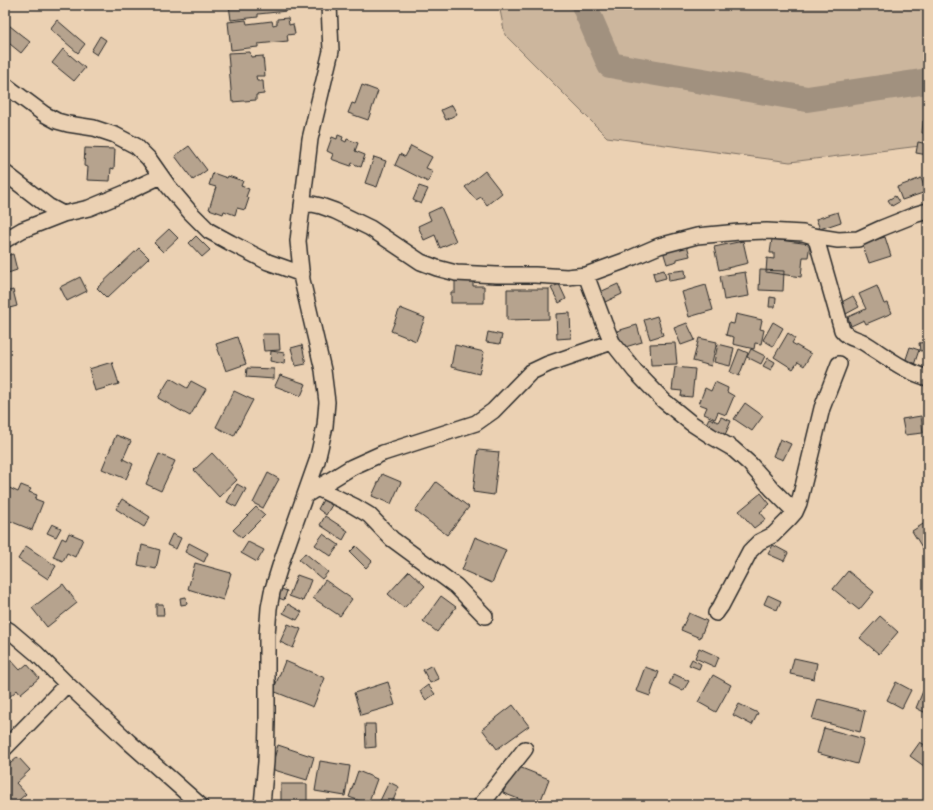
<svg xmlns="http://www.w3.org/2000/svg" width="933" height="810" font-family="'Playpen Sans',sans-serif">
  <rect width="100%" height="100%" fill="#ebd1b3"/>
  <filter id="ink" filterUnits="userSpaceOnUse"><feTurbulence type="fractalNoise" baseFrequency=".025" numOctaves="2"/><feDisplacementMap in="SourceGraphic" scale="8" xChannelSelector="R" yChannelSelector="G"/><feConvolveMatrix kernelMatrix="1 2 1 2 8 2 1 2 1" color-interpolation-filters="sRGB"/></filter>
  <g filter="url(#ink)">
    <!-- green -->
    <path fill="#ccb69d" stroke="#7c7064" d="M499,5h317l27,2 7,-2h78v140l-138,17 -183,-25 -102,-102z"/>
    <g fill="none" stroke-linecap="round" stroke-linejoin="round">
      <!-- river -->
      <path stroke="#a1917f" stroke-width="26" d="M584,5l26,60 197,34 121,-18"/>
    </g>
    <!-- building -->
    <path fill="#b6a38e" stroke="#2b2b2b" d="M229,5h58v6l-29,3v3l-27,3z
      M288,18l1,7 4,-1 2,10 -8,1 1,6 -30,3v3l-27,3 -3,-28 18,-2 1,4 25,-3 1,4 4,-1v-5z
      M57,20l28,24 -7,9 -28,-24z
      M5,22l25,20 -9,11 -16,-13z
      M100,36l6,4 -9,15 -6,-4z
      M63,49l22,19 -11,13 -22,-18z
      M250,52l1,5 12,-1 2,20h-9l1,5h6l1,13 -8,1v5l-24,2 -4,-49z
      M362,85l16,6 -10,29 -20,-7 4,-10 3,1z
      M452,105l5,9 -11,6 -5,-10z
      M923,121h5v12h-6z
      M338,135l5,2 -1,3 4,2 1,-3 11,4 -3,8 10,4 -4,12 -9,-4 -1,3 -20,-7 2,-5 -6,-3 5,-14 5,2z
      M918,142l10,2v11l-12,-2z
      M189,146l18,24 -14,10 -18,-24z
      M411,146l21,11 -6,11 7,3 -5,11 -33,-17 5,-11 5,3z
      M85,148l30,1 -1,20 -3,-1 -1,13 -23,-1 1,-13 -4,-1z
      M374,157l12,4 -9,26 -12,-4z
      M485,171l17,22 -15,12 -6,-8 -5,3 -11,-13z
      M213,173l14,5 1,-2 15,5 -2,5 8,3 -3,8 3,1 -4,12 -8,-2 -2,7 -11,-4 -1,3 -14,-5 7,-22 -7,-2z
      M921,178l5,14 -24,8 -5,-13z
      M419,186l9,3 -7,15 -8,-4z
      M895,196l4,6 -7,4 -4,-6z
      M441,207l15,34 -16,7 -5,-13 -11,5 -6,-14 13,-6 -3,-7z
      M838,212l3,10 -21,7 -4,-10z
      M169,229l9,9 -15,14 -9,-9z
      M196,236l14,14 -8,7 -13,-14z
      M885,237l6,19 -22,7 -7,-20z
      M772,239l38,5 -2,13h-5l-2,20 -35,-5 1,-14 7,1v-6h-4z
      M743,241l5,22 -29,7 -5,-23z
      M687,245l3,11 -13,3v2l-10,3 -4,-13z
      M139,248l10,10 -42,40 -10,-10z
      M928,251v14l-4,-13z
      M13,254l4,16 -12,4v-18z
      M664,270l2,8 -11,3 -2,-8z
      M685,270l1,8 -17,3 -1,-9z
      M760,270l24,1 -1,20 -24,-1z
      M745,272l4,24 -25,4 -4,-24z
      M80,277l7,14 -20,10 -7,-14z
      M455,278h18v8h11v17h-33v-11h4z
      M559,284l7,15 -7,4 -8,-15z
      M618,284l4,10 -17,8 -5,-10z
      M706,285l7,25 -24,7 -7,-25z
      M877,286l7,18 4,-1 4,10 -26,11 -2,-4 -13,6 -3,-9 18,-8 -7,-15z
      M507,289h42v30l-42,1z
      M13,290l4,16 -11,3 -1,-17z
      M853,296l6,11 -15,8 -6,-11z
      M770,297l6,1 -1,9h-6z
      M400,308l25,10 -9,23 -25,-10z
      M570,313l1,25 -14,1 -1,-25z
      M736,314l26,6 -2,9 4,1 -3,14 -6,-1 -1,6 -21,-5 1,-7 -8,-2 3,-12 5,1z
      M657,316l6,19 -13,4 -6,-19z
      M773,322l10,6 -10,18 -10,-6z
      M687,323l8,17 -14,5 -7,-17z
      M637,325l5,17 -20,6 -5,-17z
      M488,332l14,3 -2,9 -14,-2z
      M788,333l7,5 -3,5 19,11 -7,12 -6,-4 -5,7 -19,-12z
      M262,334h17l1,16 -16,1z
      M237,337l9,27 -20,7 -10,-27z
      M699,338l18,4 -6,24 -18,-5z
      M927,342l1,8 -8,1 -1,-8z
      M675,343l2,21 -26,1 -1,-21z
      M718,344l16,4 -4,18 -16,-4z
      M302,345l4,19 -10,2 -5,-18z
      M455,345l29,7 -5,22 -28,-7z
      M910,347l9,3 -6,18 -9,-3z
      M739,349l9,4 -9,23 -9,-4z
      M751,349l14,7 -4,8 -14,-7z
      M271,351l14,2 -1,11 -14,-3z
      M768,358l7,4 -4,8 -8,-4z
      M112,362l7,22 -24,7 -6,-22z
      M675,367l20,2 -3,28 -11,-1 1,-5 -10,-1z
      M247,368l27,1v10l-28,-2z
      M280,375l26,9 -5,12 -26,-10z
      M170,378l17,10 4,-7 15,8 -16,27 -32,-18z
      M715,382l13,6 -1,4 7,4 -8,19 -8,-3 -3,7 -11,-5 3,-7 -8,-3 6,-16 6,3z
      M234,391l19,9 -19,36 -18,-9z
      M745,403l18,13 -11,15 -18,-12z
      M921,416l2,17 -18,2 -3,-16z
      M721,417l10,4 -6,14 -20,-9 4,-8 9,4z
      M928,420v18l-3,-17z
      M116,435l15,6 -8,18 10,5 -7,15 -24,-10z
      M780,439l11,5 -8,16 -10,-4z
      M478,450l21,2 -5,43 -21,-3z
      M212,453l25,27 -18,17 -25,-27z
      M159,454l16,7 -14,30 -15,-7z
      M268,473l11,6 -16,29 -10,-5z
      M382,474l19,8 -10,22 -19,-8z
      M436,482l33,25 -22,28 -32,-24z
      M237,484l9,5 -10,18 -9,-5z
      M21,485l10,4 -2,3 8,3 -2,4 8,3 -11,28 -27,-11v-33l13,6z
      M761,493l9,11 -10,8 6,7 -12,9 -15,-17z
      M122,499l28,18 -6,10 -28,-18z
      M323,500l9,5 -6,10 -8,-6z
      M256,507l9,8 -23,23 -9,-8z
      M325,516l23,15 -5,9 -23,-15z
      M928,521v36l-16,-26z
      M52,524l9,4 -5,9 -9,-4z
      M69,533l14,6 -8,18 -8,-4 -4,8 -10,-4 9,-19 4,2z
      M172,534l9,4 -5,11 -9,-4z
      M323,534l16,11 -8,11 -16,-11z
      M475,537l31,13 -14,33 -30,-13z
      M248,542l16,8 -7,12 -16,-9z
      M189,543l19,10 -4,9 -19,-10z
      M142,545l18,5 -4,19 -18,-4z
      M773,545l15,8 -4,8 -16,-7z
      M26,546l30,20 -8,13 -30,-20z
      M356,546l16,15 -6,7 -16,-16z
      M305,553l23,19 -6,7 -23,-19z
      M195,563l36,10 -8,27 -35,-11z
      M409,571l16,15 -21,22 -16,-14z
      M848,571l26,21 -15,18 -26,-21z
      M297,575l14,5 -8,21 -14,-5z
      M325,580l27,19 -12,17 -27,-18z
      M63,584l14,19 -30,24 -15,-19z
      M279,588l8,3 -3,9 -8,-3z
      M768,595l13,6 -4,9 -13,-6z
      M441,596l15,11 -19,25 -14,-11z
      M186,597l1,7 -6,1 -1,-7z
      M156,604h7l1,11h-8z
      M288,604l14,8 -5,8 -14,-7z
      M689,613l18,8 -7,17 -19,-8z
      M880,616l18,16 -19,22 -19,-16z
      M288,624l13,5 -8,19 -13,-6z
      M699,648l20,9 -4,10 -20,-9z
      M794,658l23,5 -3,16 -24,-5z
      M10,659l10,11 7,-6 12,14 -19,16 -3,-4 -12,11v-38z
      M692,659l9,5 -2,5 -10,-4z
      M285,661l40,17 -12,29 -40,-16z
      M432,665l7,14 -9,4 -7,-13z
      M645,667l14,5 -9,24 -14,-5z
      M674,674l15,7 -6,10 -14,-7z
      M713,675l18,10 -15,27 -18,-10z
      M388,682l7,23 -34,10 -7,-22z
      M896,682l15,8 -9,18 -15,-8z
      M428,685l7,9 -9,6 -6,-9z
      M923,691l5,2v21l-12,-6z
      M818,699l47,12 -5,21 -48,-13z
      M739,704l19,9 -6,12 -19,-10z
      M513,705l16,21 -32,23 -15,-20z
      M365,724h10l1,23 -10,1z
      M824,728l40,11 -7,25 -40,-11z
      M920,742l8,5v22l-18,-13z
      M278,745l36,12 -7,23 -36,-11z
      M18,757l12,13 -14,13 10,11 -13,11h-3l-5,-5v-32z
      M320,761l30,5 -5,30 -30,-5z
      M514,765l35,14 -10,26h-5l-31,-12z
      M358,771l19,8 -9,25 -19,-7z
      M389,782l10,5 -8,18h-13z
      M281,784h26v21h-26z"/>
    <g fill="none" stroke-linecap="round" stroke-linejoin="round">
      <!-- minor casing -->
      <g stroke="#2b2b2b" stroke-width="18">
        <path id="minor" d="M5,85l39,29 13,7 11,3 26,4 21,7 21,11 13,13 19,27 22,26 19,19 22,12 37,19 34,12
          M5,173l43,33 15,8
          M302,205l10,-1 9,2 14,5 35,17 51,34 16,6 19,5 41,2h38l32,2 19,-2 38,-14 35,-15 38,-10 42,-4 28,-1 36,2 10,3 4,6 25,88c6,8 12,8 21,12 21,13 40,29 65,36
          M813,236l25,4 20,-1 24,-11 35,-14 11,-3
          M5,240l17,-10 41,-16 26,-6 36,-15 36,-17
          M586,275l18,48 8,19 23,29 29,30 27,22 20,13 21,12 18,16 23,26 22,22
          M317,488l37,18 15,9 23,24 64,47 29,30
          M306,495l46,-28 31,-14 93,-30 17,-12 38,-39 17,-8 64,-22
          M716,613l5,-7 29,-55 9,-9 14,-7 15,-15 7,-8 4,-9 23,-95 17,-44
          M5,628l5,3 26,22 31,31 62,58 71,63
          M5,748l40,-41 22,-23
          M262,805l4,-43 1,-41v-86l2,-27 3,-16 9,-29 36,-102 8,-35 2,-24 -4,-32 -21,-90 -4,-39 12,-102 21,-88 -2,-46
          M481,805l44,-56"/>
      </g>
      <!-- minor -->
      <use href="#minor" stroke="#ebd1b3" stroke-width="15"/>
    </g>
  </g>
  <!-- margin -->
  <rect width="933" height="810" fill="none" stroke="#ebd1b3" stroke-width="20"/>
  <rect x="10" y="10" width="913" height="790" fill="none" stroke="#2b2b2b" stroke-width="1.5" filter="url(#ink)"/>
</svg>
